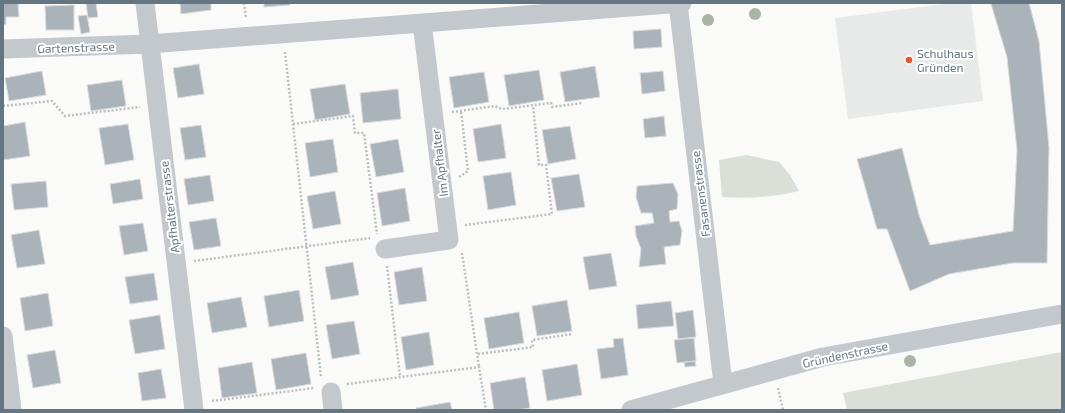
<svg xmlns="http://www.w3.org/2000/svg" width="1065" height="413" font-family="'Exo 2',sans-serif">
  <rect width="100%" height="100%" fill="#fafaf8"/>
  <!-- built -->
  <path fill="#e8e9e9" d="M952,3h19l12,98 -135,18 -13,-101z"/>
  <!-- green -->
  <path fill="#dadfd7" d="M746,155l33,7 11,13 9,16c-26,6 -51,8 -77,6l-3,-37z
    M1062,352v58h-215l-4,-17z"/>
  <!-- building -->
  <path fill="#aab3b9" stroke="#dcdcda" d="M3,3h15l1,14h-13v7l-3,1z
    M86,3h10l2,14 -10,1z
    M180,3h31v7l-30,4z
    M264,3h26v2l-26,2z
    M996,3h33l10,38 10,106 -2,116h-34l-64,11 -39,17 -23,-62h-10l-20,-70 45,-11 17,67 11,30 83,-14 4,-81 -10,-93 -16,-53z
    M74,5v25h-28l-1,-24z
    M87,15l3,17 -9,2 -3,-18z
    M661,29l1,18 -28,2 -1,-18z
    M199,64l5,30 -26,4 -5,-30z
    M595,66l5,31 -35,5 -5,-30z
    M539,70l5,30 -35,6 -5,-31z
    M42,71l4,24 -37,6 -4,-23z
    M663,71l2,20 -23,3 -2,-21z
    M484,72l5,30 -35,6 -5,-31z
    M122,80l4,26 -35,5 -4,-26z
    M345,84l5,30 -35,6 -5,-31z
    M398,89l3,30 -38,4 -3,-30z
    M664,116l2,20 -21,2 -2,-19z
    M25,122l5,34 -27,4v-34z
    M128,124l6,36 -29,5 -6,-37z
    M501,124l5,34 -28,4 -5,-33z
    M201,125l5,32 -21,3 -5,-32z
    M570,126l6,33 -28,5 -6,-34z
    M333,139l5,33 -28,5 -5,-34z
    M398,139l6,33 -28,5 -6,-33z
    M511,172l5,33 -28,5 -5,-34z
    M579,174l6,33 -28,4 -6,-33z
    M210,175l4,26 -26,4 -4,-26z
    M140,179l3,20 -30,5 -3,-20z
    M46,181l2,26 -34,3 -3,-26z
    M673,183l5,11 -1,15 -8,2 1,11 9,-1 3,10 -2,14 -16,2 2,17 -27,3 2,-18 -5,-13 -1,-10 19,-3 -2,-10h-11l-5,-16 1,-11z
    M405,188l5,33 -28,5 -5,-33z
    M335,191l6,33 -28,5 -6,-33z
    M216,218l5,28 -27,4 -5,-28z
    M143,223l5,28 -24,4 -5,-29z
    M39,230l6,34 -28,4 -6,-33z
    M611,253l6,33 -28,4 -6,-33z
    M353,262l6,33 -28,5 -6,-33z
    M422,267l5,34 -28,4 -5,-33z
    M154,273l4,27 -28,4 -5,-27z
    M299,290l5,31 -35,6 -5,-31z
    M48,293l5,33 -28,5 -5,-33z
    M241,297l6,30 -35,6 -5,-30z
    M567,300l5,31 -35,5 -5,-30z
    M671,301l3,25 -36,3 -2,-24z
    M693,310l3,27 -18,2 -3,-26z
    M519,312l5,31 -35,6 -5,-31z
    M160,315l5,34 -30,5 -6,-34z
    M354,321l6,33 -28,5 -6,-34z
    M429,332l5,33 -28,5 -5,-33z
    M623,338l5,37 -27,4 -4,-30 17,-2 -1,-8z
    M694,338l2,23 -19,2 -3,-23z
    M55,350l6,33 -28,5 -6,-33z
    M306,353l5,31 -35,6 -5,-31z
    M695,361l1,5 -11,1 -1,-5z
    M252,362l5,31 -35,5 -4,-30z
    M577,364l5,31 -35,6 -5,-31z
    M161,369l5,29 -24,3 -4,-28z
    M525,377l5,31 -13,2h-23l-4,-27z
    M450,402l2,8h-36v-2z"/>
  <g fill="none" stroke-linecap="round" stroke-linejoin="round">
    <!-- path -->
    <path stroke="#bbbfc2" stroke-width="2.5" stroke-dasharray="2 2" stroke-linecap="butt" d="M244,3l2,15
      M285,52l36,325
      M3,106l49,-5 13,15 75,-9
      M452,112l43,-6 7,3 49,-6 1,4 30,-4
      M293,124l60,-8 2,17h9l13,101
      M459,177l9,-6 -7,-60
      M465,225l87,-11 -6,-49h-7l-6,-60
      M462,253l17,114
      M194,261l176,-23
      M387,266l13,111
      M478,354l55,-7 -1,-7 40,-6
      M347,384l132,-17 7,43
      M778,388l5,22
      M212,401l102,-13"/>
    <!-- minor -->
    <path stroke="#c3c8cc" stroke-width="19" d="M145,3l49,407
      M678,3l45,381
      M3,49l146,-5 533,-41
      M385,249l64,-9 -27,-217
      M3,336l9,74
      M331,392l2,18
      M631,410l192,-53 239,-43"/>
  </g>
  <!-- trees -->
  <g fill="#aab4a7">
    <circle cx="755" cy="14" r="6"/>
    <circle cx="708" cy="20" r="6"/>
    <circle cx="910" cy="361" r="6"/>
  </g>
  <!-- markers -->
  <circle fill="#e4572e" stroke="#fff" stroke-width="1.5" cx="909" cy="60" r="4"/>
  <g text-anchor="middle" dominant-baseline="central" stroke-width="4" stroke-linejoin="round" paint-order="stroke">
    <!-- street labels -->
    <g font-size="12" fill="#657683" stroke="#fff">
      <text transform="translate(76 47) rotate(-2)">Gartenstrasse</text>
      <text transform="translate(439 163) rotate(-97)">Im Apfhalter</text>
      <text transform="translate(700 194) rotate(-97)">Fasanenstrasse</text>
      <text transform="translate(169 207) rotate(-97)">Apfhalterstrasse</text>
      <text transform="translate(845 354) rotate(-12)">Gründenstrasse</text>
    </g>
    <!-- poi labels -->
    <g font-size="12" fill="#657683" stroke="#fff" text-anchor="start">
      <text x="917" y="53">Schulhaus<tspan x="917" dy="14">Gründen</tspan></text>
    </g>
  </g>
  <!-- border -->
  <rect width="1065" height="413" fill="none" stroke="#657683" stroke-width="8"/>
</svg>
